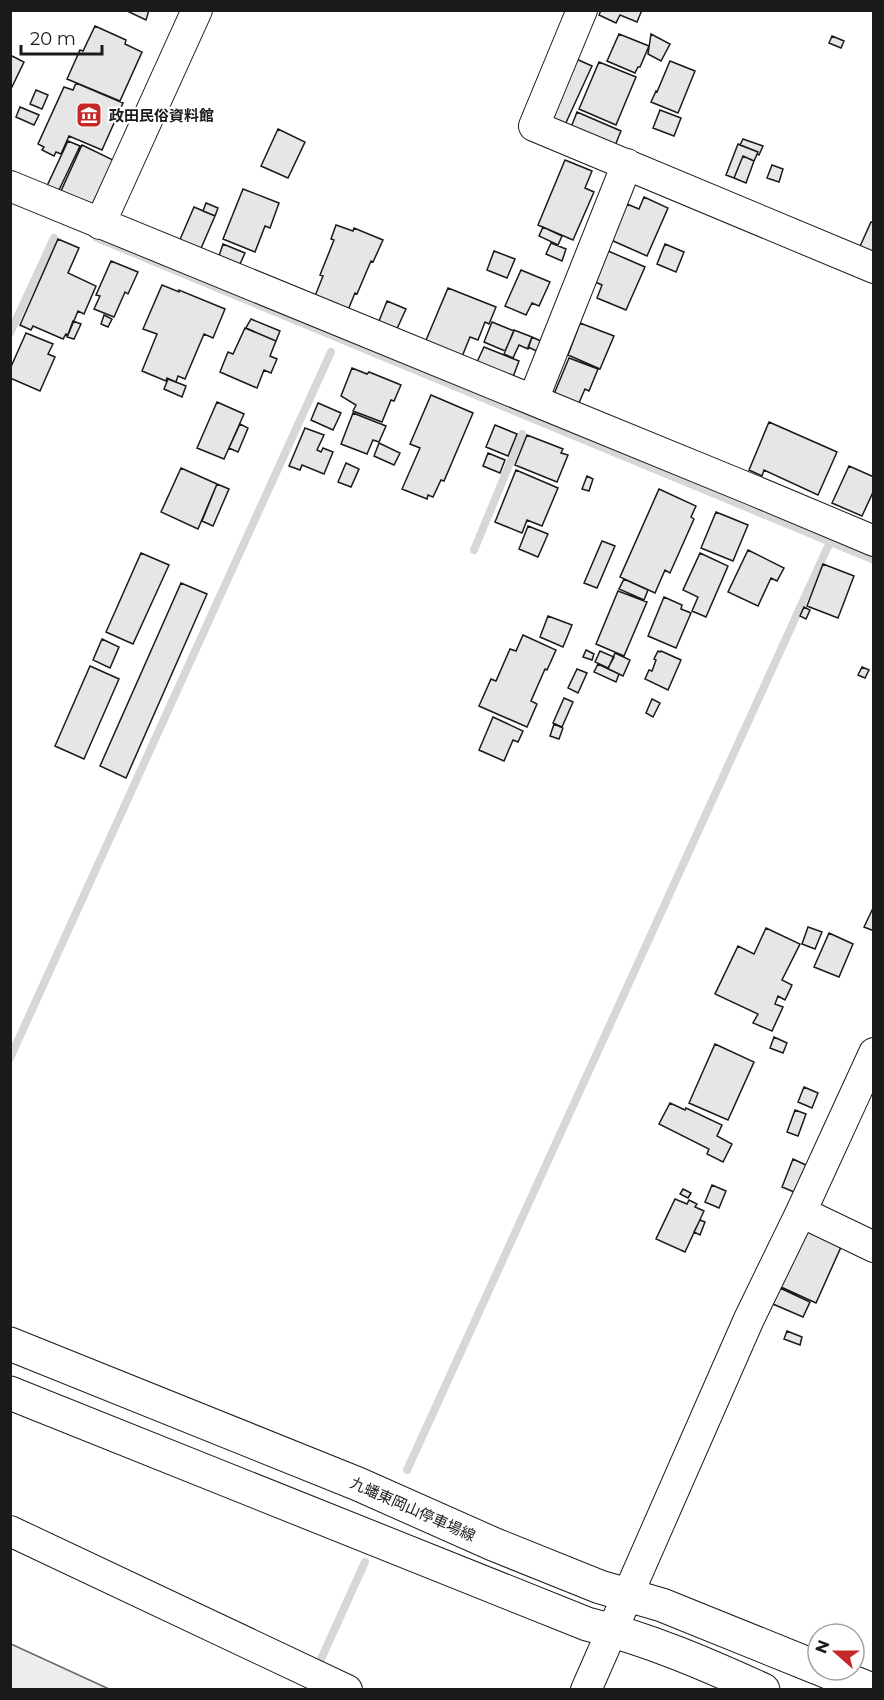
<svg xmlns="http://www.w3.org/2000/svg" width="884" height="1700" font-family="Montserrat,'Noto Sans JP',sans-serif">
  <rect width="100%" height="100%" fill="#fff"/>
  <!-- green -->
  <path fill="#ededed" stroke="#6a6a6a" stroke-width="1.5" d="M11,1644l98,45h-98z"/>
  <g fill="none" stroke-linecap="round" stroke-linejoin="round">
    <!-- stream -->
    <path stroke="#d7d7d7" stroke-width="8" d="M97,238l777,322
      M10,333l44,-95
      M474,550l48,-116
      M10,1058l321,-706
      M407,1470l423,-928
      M317,1668l48,-106"/>
  </g>
  <!-- building -->
  <path fill="#e6e6e6" stroke="#1a1a1a" stroke-width="1.5" d="M125,10h24l-3,10z
    M601,10h41l-5,12 -17,-7 -4,8 -17,-8z
    M95,26l31,14 -1,4 17,8 -22,49 -53,-22 13,-29 3,1z
    M619,34l30,12 -9,21h-2l-3,6 -28,-12z
    M651,34l19,10 -9,17 -13,-7z
    M832,36l12,5 -3,7 -12,-5z
    M10,55l14,7 -14,29z
    M574,58l18,8 -28,61 -17,-8z
    M670,61l25,10 -17,42 -27,-11 5,-11 1,1z
    M599,62l37,15 -20,48 -37,-16z
    M76,83l47,20 -21,47 -33,-14 -8,18 -5,-2 -2,4 -12,-6 2,-3 -6,-3 26,-57 9,3z
    M36,90l12,5 -6,14 -12,-5z
    M20,107l19,8 -5,10 -18,-8z
    M660,110l21,8 -7,18 -21,-8z
    M577,112l44,19 -7,17 -44,-18z
    M278,129l27,13 -17,36 -27,-12z
    M743,139l20,7 -4,9 -2,-1 1,-2 -18,-7z
    M68,141l12,5 -22,46 -11,-6z
    M738,144l20,8 -4,9 -11,-5 -9,22 -8,-3z
    M82,145l31,15 -21,45 -31,-14z
    M743,156l11,5 -8,22 -12,-5z
    M565,160l27,11 -7,17 9,4 -21,48 -35,-15z
    M772,165l11,4 -4,13 -12,-4z
    M243,189l36,14 -9,25 -5,-2 -10,26 -32,-13z
    M644,197l24,11 -21,48 -36,-16 16,-36 12,5z
    M206,203l12,5 -3,8 -12,-5z
    M194,207l21,9 -16,37 -21,-9z
    M871,222l3,1v37l-17,-7z
    M336,225l17,6 1,-3 29,12 -10,22 -2,-1 -14,33 -2,-1 -7,17 -33,-14 8,-20 -3,-1 14,-35 -3,-1z
    M543,227l19,9 -4,9 -19,-9z
    M58,239l21,9 -11,25 28,13 -12,28 -6,-3 -10,24 -2,-1 -3,5 -30,-13 -2,4 -11,-5z
    M551,243l15,6 -4,12 -16,-7z
    M223,244l22,9 -5,11 -21,-8z
    M665,244l19,8 -8,20 -19,-8z
    M599,247l46,20 -19,43 -29,-12 5,-13 -16,-7z
    M494,251l21,8 -8,19 -20,-8z
    M111,261l27,11 -10,22 -3,-2 -11,25 -20,-8 6,-13 -4,-1z
    M521,270l29,12 -11,24 -7,-3 -6,12 -21,-9z
    M162,285l17,7v-2l46,19 -12,29 -9,-4 -19,45 -7,-3 -2,6 -9,-4 -1,3 -24,-10 15,-37 -14,-5z
    M448,288l48,19 -7,17 -4,-2 -7,18 -8,-3 -9,22 -37,-14z
    M387,301l19,8 -11,24 -18,-7z
    M104,315l8,4 -4,8 -7,-3z
    M251,319l29,12 -4,10 -30,-13z
    M73,321l8,3 -7,15 -7,-2z
    M492,322l22,9 -9,20 -21,-9z
    M580,323l34,13 -14,33 -32,-14z
    M245,328l31,13 -6,15 7,3 -6,14 -7,-3 -7,18 -37,-16 8,-20 5,2z
    M514,330l18,7 -4,12 -9,-4 -6,13 -9,-4z
    M26,333l27,11 -5,10 7,3 -15,34 -30,-13v-9z
    M532,337l15,7 -4,10 -15,-7z
    M484,347l35,14 -6,16 -36,-15z
    M569,358l29,11 -9,22 -4,-2 -7,16 -24,-11z
    M352,368l15,6 2,-2 32,13 -7,16 -3,-1 -9,22 -29,-11 3,-6 -15,-9z
    M168,379l18,7 -4,11 -18,-8z
    M431,395l42,18 -29,68 -3,-1 -8,17 -5,-2 -1,4 -25,-10 18,-41 -10,-4z
    M217,402l27,12 -20,45 -27,-11z
    M318,403l23,10 -8,17 -22,-10z
    M353,413l33,13 -7,16 -6,-2 -6,14 -26,-10z
    M769,422l68,30 -19,43 -54,-25 -2,6 -13,-6z
    M240,424l8,4 -10,24 -9,-4z
    M495,425l22,9 -9,22 -22,-9z
    M305,428l19,7 -7,15 4,2 2,-4 10,4 -9,22 -22,-9 -2,5 -11,-4z
    M527,435l36,14 -2,4 7,2 -11,27 -42,-17z
    M379,443l21,10 -6,12 -20,-9z
    M488,453l17,7 -5,13 -17,-7z
    M346,463l13,6 -8,18 -13,-5z
    M849,466l25,11v13l-12,26 -30,-13z
    M181,468l36,16 -19,45 -37,-17z
    M516,470l42,18 -16,38 -15,-6 -5,13 -27,-11z
    M587,476l6,3 -4,12 -7,-2z
    M217,484l12,5 -16,37 -11,-5z
    M659,489l37,17 -5,11 3,2 -24,54 -5,-3 -10,23 -35,-16z
    M716,512l32,13 -15,36 -32,-13z
    M528,526l20,8 -10,23 -19,-8z
    M602,541l13,5 -18,42 -13,-5z
    M748,550l36,18 -7,13 -6,-3 -13,28 -30,-14z
    M141,553l28,12 -36,79 -27,-12z
    M700,553l28,13 -22,51 -14,-6 6,-14 -15,-7z
    M823,564l31,12 -16,42 -31,-12z
    M624,579l24,11 -4,10 -25,-11z
    M181,583l26,11 -81,184 -26,-12z
    M618,591l29,11 -23,54 -28,-12z
    M664,597l18,8 -1,4 10,4 -15,35 -28,-12z
    M804,607l6,3 -4,9 -6,-3z
    M548,616l24,9 -9,22 -23,-10z
    M523,635l33,15 -9,20 -2,-1 -14,32 6,3 -10,23 -48,-21 12,-27 5,2 14,-32 6,2z
    M102,639l17,8 -9,21 -17,-8z
    M586,650l8,4 -2,6 -9,-3z
    M600,651l14,6 -6,11 -13,-6z
    M658,651l2,1 1,-1 20,9 -13,30 -23,-11 4,-9 3,1 4,-11 -2,-1z
    M615,653l15,7 -7,16 -15,-7z
    M598,664l21,10 -3,8 -22,-10z
    M90,666l29,13 -35,80 -29,-13z
    M862,667l7,3 -4,8 -7,-3z
    M577,669l10,4 -9,20 -10,-5z
    M564,698l9,4 -11,25 -9,-4z
    M652,699l8,4 -7,14 -7,-4z
    M493,717l30,14 -5,11 -5,-2 -9,21 -25,-11z
    M554,724l9,4 -4,11 -9,-3z
    M874,906v25l-10,-4z
    M808,927l14,5 -7,17 -13,-5z
    M766,928l34,16 -18,36 10,5 -7,15 -7,-4 -3,8 8,3 -11,24 -19,-8 5,-9 -43,-20 23,-48 16,8z
    M829,933l24,11 -14,33 -25,-10z
    M774,1037l13,6 -4,10 -13,-5z
    M715,1044l39,18 -26,58 -39,-17z
    M804,1087l14,6 -6,15 -14,-6z
    M670,1103l15,7 1,-2 36,17 -5,11 15,8 -9,18 -16,-8 2,-5 -50,-25z
    M795,1110l11,4 -8,22 -11,-4z
    M793,1159l17,8 -11,27 -17,-7z
    M712,1185l14,6 -7,17 -14,-6z
    M683,1189l8,4 -3,5 -8,-4z
    M675,1199l12,5 2,-4 8,4 -2,3 9,4 -19,41 -29,-13z
    M700,1220l5,2 -5,13 -6,-3z
    M807,1231l34,16 -25,56 -35,-16z
    M780,1288l30,14 -7,15 -30,-13z
    M787,1331l15,6 -2,8 -16,-6z"/>
  <g fill="none" stroke-linecap="round" stroke-linejoin="round">
    <!-- minor casing -->
    <g stroke="#1a1a1a" stroke-width="32">
      <path id="minor" d="M582,10l-48,116 340,142
        M10,186l745,305 119,50
        M100,224l97,-214
        M533,400l94,-236
        M801,1212l73,35
        M10,1531l337,159
        M586,1690l163,-371 52,-107 73,-159"/>
    </g>
    <!-- major casing -->
    <g stroke="#1a1a1a" stroke-width="35">
      <path id="major" d="M10,1344l348,140 135,60 107,43 62,18 156,63
        M10,1393l577,231c61,15 119,40 176,66
        M823,1670l49,20"/>
    </g>
    <!-- minor -->
    <use href="#minor" stroke="#fff" stroke-width="30"/>
    <!-- major -->
    <use href="#major" stroke="#fff" stroke-width="33"/>
  </g>
  <!-- icons -->
  <defs>
    <g id="museum-square" transform="scale(1.35)"><rect x="-9" y="-9" width="18" height="18" rx="4" fill="#c62828" stroke="#fff"/><path d="M0-6L6-3V-2H-6V-3ZM-5-1h2V3h-2ZM-1-1h2V3h-2ZM3-1h2V3H3ZM-6 4H6V6H-6Z" fill="#fff"/></g>
  </defs>
  <g fill-rule="evenodd">
    <use href="#museum-square" x="89" y="115"/>
  </g>
  <g text-anchor="middle" dominant-baseline="central" stroke-width="4.5" stroke-linejoin="round" paint-order="stroke">
    <!-- poi labels -->
    <g font-size="15" font-weight="bold" fill="#1a1a1a" stroke="#fff" text-anchor="start">
      <text x="109" y="115">政田民俗資料館</text>
    </g>
    <!-- street labels -->
    <g font-size="15" fill="#1a1a1a" stroke="#fff">
      <text transform="translate(413 1509) rotate(24)">九蟠東岡山停車場線</text>
    </g>
  </g>
  <!-- border -->
  <rect width="884" height="1700" fill="none" stroke="#1a1a1a" stroke-width="24"/>
  <!-- north arrow -->
  <g transform="translate(836 1652) rotate(291)"><circle r="28" fill="#ffffff" stroke="#a3a3a3" stroke-width="1.5"/>
  <path d="M0-4.5L10 22L0 15L-10 22Z" fill="#c62828"/>
  <text y="-9" font-size="16" font-weight="bold" text-anchor="middle" fill="#1a1a1a">N</text>
  </g>
  <!-- scale -->
  <path d="M21 45v9h81v-9" fill="none" stroke="#1a1a1a" stroke-width="3"/>
  <text x="30" y="45" font-size="18" fill="#1a1a1a" stroke="#ffffff" stroke-width="4.5" paint-order="stroke">20 m</text>
</svg>
